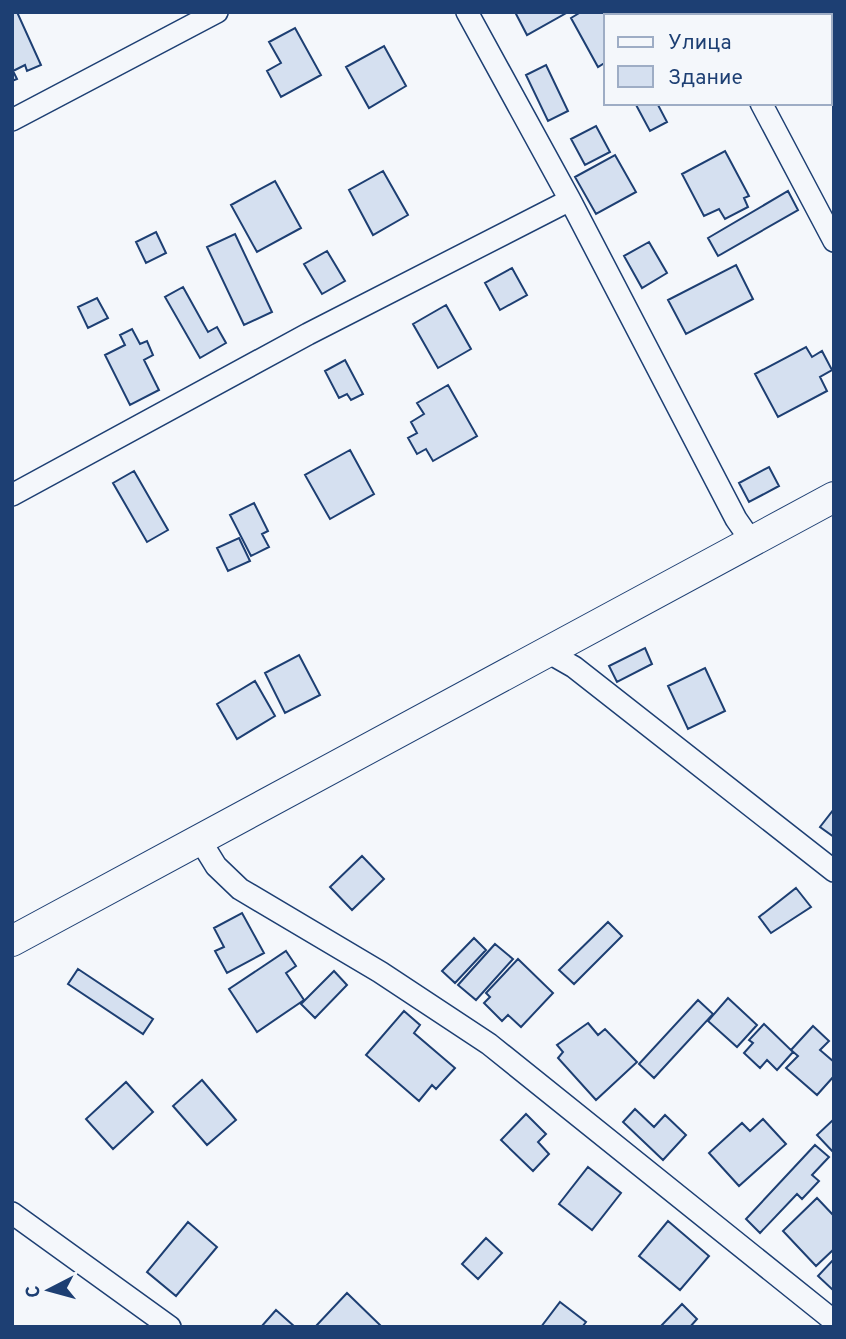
<svg xmlns="http://www.w3.org/2000/svg" width="846" height="1339" font-family="Overpass,sans-serif">
  <rect width="100%" height="100%" fill="#f4f7fb"/>
  <!-- building -->
  <path fill="#d5e0f0" stroke="#1d3f73" stroke-width="2" d="M13,12h4l24,53 -14,6 -2,-6 -12,6 4,8 -5,2z
    M515,12h53l-41,23z
    M581,12h46l2,4h-23v46l-8,5 -27,-49z
    M295,28l26,47 -40,22 -14,-26 14,-8 -12,-21z
    M384,46l22,40 -37,22 -23,-41z
    M546,65l22,46 -20,10 -22,-46z
    M635,103h22l10,19 -17,9z
    M596,126l14,26 -25,13 -14,-26z
    M725,151l24,45 -5,2 4,9 -23,12 -6,-10 -15,7 -22,-42z
    M615,155l21,37 -40,22 -21,-37z
    M383,171l25,44 -35,20 -24,-45z
    M275,181l26,47 -44,24 -26,-47z
    M788,191l10,19 -80,46 -10,-18z
    M156,232l10,21 -20,10 -10,-21z
    M235,234l37,78 -28,13 -37,-78z
    M649,242l18,31 -25,15 -18,-32z
    M327,251l18,30 -23,13 -18,-30z
    M736,265l17,34 -67,35 -18,-34z
    M512,268l15,27 -27,15 -15,-27z
    M183,287l25,45 9,-5 9,16 -26,15 -35,-61z
    M97,298l11,20 -20,10 -10,-21z
    M446,305l25,44 -33,19 -25,-44z
    M132,329l8,15 7,-3 6,14 -9,5 15,30 -29,15 -25,-50 20,-10 -5,-10z
    M806,347l6,10 10,-6 10,19 -12,7 7,14 -49,26 -23,-43z
    M345,360l18,34 -12,6 -4,-6 -8,4 -14,-27z
    M448,385l29,51 -44,25 -7,-12 -9,5 -9,-16 9,-5 -6,-11 13,-8 -7,-11z
    M350,450l24,44 -44,25 -25,-44z
    M769,467l10,19 -30,16 -10,-19z
    M134,471l34,59 -21,12 -34,-59z
    M254,503l14,28 -6,3 7,13 -18,9 -21,-41z
    M239,538l11,23 -22,10 -11,-23z
    M645,648l7,16 -35,18 -8,-16z
    M299,655l21,40 -35,18 -20,-40z
    M705,668l20,43 -37,18 -20,-43z
    M255,681l20,35 -38,23 -20,-35z
    M834,809v28l-14,-10z
    M362,856l22,23 -32,31 -22,-23z
    M796,888l15,19 -40,26 -12,-16z
    M242,913l22,40 -37,20 -12,-22 9,-4 -10,-19z
    M608,922l14,14 -48,48 -15,-14z
    M474,938l12,12 -31,33 -13,-12z
    M495,944l18,15 -37,41 -18,-15z
    M286,951l10,15 -10,7 18,27 -47,32 -28,-43z
    M518,959l35,34 -32,34 -13,-12 -6,6 -18,-18 6,-6 -4,-4z
    M78,969l75,50 -10,15 -75,-50z
    M334,971l13,14 -32,33 -14,-14z
    M728,998l29,27 -20,22 -29,-26z
    M698,1000l15,14 -59,64 -15,-14z
    M404,1011l16,14 -6,8 41,35 -19,21 -4,-4 -13,16 -53,-46z
    M588,1023l10,12 7,-6 32,33 -41,38 -38,-42 5,-6 -6,-7z
    M764,1024l29,28 -16,18 -10,-10 -7,8 -16,-15 9,-10 -4,-3z
    M813,1026l16,15 -9,9 14,12v14l-17,19 -31,-27 12,-12 -7,-6z
    M202,1080l34,40 -29,25 -34,-39z
    M126,1082l27,30 -40,37 -27,-30z
    M635,1109l19,18 11,-12 21,20 -23,25 -40,-38z
    M526,1114l20,20 -8,8 11,12 -16,17 -32,-31z
    M763,1119l23,25 -47,42 -30,-33 33,-30 8,8z
    M834,1119v34l-17,-18z
    M815,1145l14,12 -17,18 7,6 -17,18 -5,-5 -37,39 -14,-14z
    M588,1167l33,26 -29,37 -33,-26z
    M817,1198l17,18v33l-18,17 -33,-35z
    M668,1221l41,35 -29,34 -41,-34z
    M188,1222l29,25 -41,49 -29,-24z
    M486,1238l16,15 -24,26 -16,-15z
    M834,1259v32l-16,-15z
    M347,1293l35,34h-67z
    M560,1302l26,20 -4,5h-41z
    M682,1304l15,15 -7,8h-30z
    M276,1310l19,17h-34z"/>
  <g fill="none" stroke-linecap="round" stroke-linejoin="round">
    <!-- street casing -->
    <g stroke="#1d3f73" stroke-width="24">
      <path id="street" d="M467,12l103,188 166,319 16,23
        M714,12l2,4
        M761,103l73,138
        M12,120l205,-108
        M12,495l296,-161 262,-134
        M546,651l28,16 260,204
        M200,840l16,26 24,23 140,83 109,72 345,277
        M12,1213l158,114"/>
    </g>
    <!-- secondary casing -->
    <g stroke="#1d3f73" stroke-width="32">
      <path id="secondary" d="M12,941l822,-444"/>
    </g>
    <!-- street -->
    <use href="#street" stroke="#f4f7fb" stroke-width="21"/>
    <!-- secondary -->
    <use href="#secondary" stroke="#f4f7fb" stroke-width="30"/>
  </g>
  <!-- border -->
  <rect width="846" height="1339" fill="none" stroke="#1d3f73" stroke-width="28"/>
  <!-- legend -->
  <rect x="604" y="14" width="228" height="91" fill="#f4f7fb" stroke="#9eadc5" stroke-width="2"/>
  <rect x="618" y="37" width="35" height="10" fill="#f4f7fb" stroke="#9eadc5" stroke-width="2"/>
  <text x="668" y="49" font-size="21" fill="#1d3f73">Улица</text>
  <rect x="618" y="66" width="35" height="21" fill="#d5e0f0" stroke="#9eadc5" stroke-width="2"/>
  <text x="668" y="84" font-size="21" fill="#1d3f73">Здание</text>
  <!-- north arrow -->
  <g transform="translate(49 1290) rotate(264)" stroke="#f4f7fb" stroke-width="5" paint-order="stroke">
  <path d="M0-5L12 26L0 18L-12 26Z" fill="#1d3f73"/>
  <text y="-10" font-size="19" font-weight="bold" text-anchor="middle" fill="#1d3f73">С</text>
  </g>
</svg>
